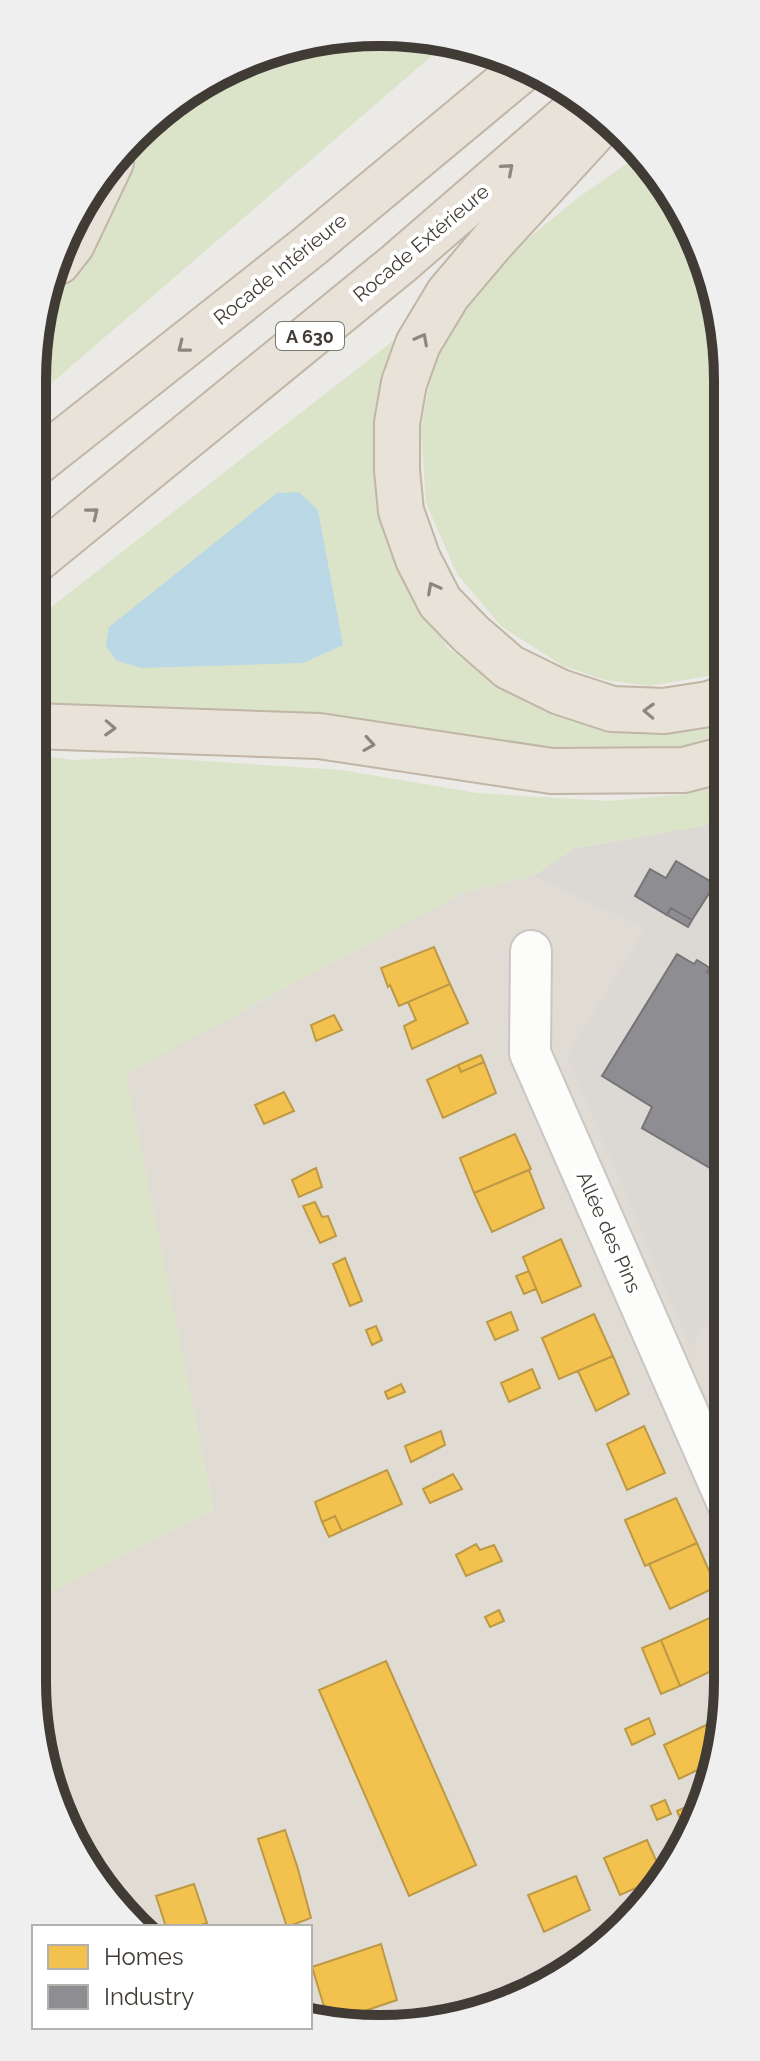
<svg xmlns="http://www.w3.org/2000/svg" width="760" height="2061" font-family="Raleway,sans-serif">
  <rect width="100%" height="100%" fill="#eceae7"/>
  <!-- residential -->
  <path fill="#e0dcd4" d="M533,876l113,53 -78,127 123,291 36,-61 1,395 -12,90 -47,104 -95,95 -104,47 -135,9 -25,-8v-91h-170l-21,-16 -61,-97 -26,-133v-79l182,-92 -89,-436 341,-183z"/>
  <!-- industrial -->
  <path fill="#dcd9d5" d="M726,818l1,468 -36,62 -124,-292 78,-127 -112,-53 42,-28 122,-21z"/>
  <!-- green -->
  <path fill="#dbe4c9" d="M334,35l114,7 -416,358v-20l9,-69 47,-61 45,-92 3,-18 70,-61z
    M643,152l49,74 33,108 1,339 -77,13 -44,-6 -42,-14 -61,-39 -45,-53 -31,-71 -5,-74 11,-64 34,-65 53,-54 56,-46z
    M398,337l-2,219 15,41 20,23 17,28 27,20 51,32 200,10v26l-52,12 -85,4 -88,-5 -172,-32 -167,-7 -130,1v-87z
    M32,754l41,6 71,-3 198,13 135,23 131,8 78,-7 40,-10v34l-29,9 -122,21 -42,28 -67,15 -340,183 88,436 -182,92z"/>
  <!-- water -->
  <path fill="#bbd8e6" d="M299,492l19,18 25,135 -40,18 -163,5 -24,-8 -10,-13 3,-20 168,-134z"/>
  <!-- homes -->
  <path fill="#f2c14e" stroke="#bd9946" stroke-width="2" d="M434,947l16,37 -51,22 -9,-21 -2,2 -7,-19z
    M450,984l18,39 -56,26 -8,-23 12,-6 -8,-18z
    M334,1015l8,15 -26,11 -5,-16z
    M481,1055l3,7 -23,10 -3,-7z
    M484,1062l12,31 -53,25 -16,-38 31,-15 3,7z
    M284,1092l10,19 -30,13 -9,-19z
    M515,1134l16,35 -57,24 -14,-35z
    M316,1168l6,19 -23,10 -7,-17z
    M529,1170l15,38 -52,24 -18,-39z
    M315,1202l7,15 6,-1 8,20 -16,7 -17,-37z
    M561,1239l20,47 -39,17 -19,-46z
    M345,1258l17,43 -12,5 -17,-42z
    M529,1271l7,18 -12,5 -8,-18z
    M511,1312l7,18 -23,10 -8,-18z
    M594,1314l19,42 -54,23 -17,-41z
    M376,1326l6,14 -10,5 -6,-15z
    M613,1356l16,38 -33,17 -18,-40z
    M532,1369l8,19 -31,14 -8,-19z
    M401,1384l4,8 -17,7 -3,-7z
    M644,1426l21,47 -38,17 -20,-46z
    M441,1431l4,14 -34,17 -6,-16z
    M387,1470l15,34 -60,27 -7,-15 -13,6 -7,-20z
    M453,1474l9,15 -32,14 -7,-14z
    M676,1498l21,45 -52,23 -20,-46z
    M335,1516l7,15 -13,6 -7,-15z
    M697,1543l19,44 -46,22 -21,-45z
    M476,1544l4,6 14,-5 8,16 -36,15 -10,-21z
    M499,1610l5,11 -14,6 -5,-10z
    M714,1616l14,31v16l-48,23 -19,-46z
    M661,1640l19,46 -19,8 -19,-46z
    M386,1661l90,204 -67,31 -90,-206z
    M723,1717l-5,43 -39,19 -15,-34z
    M649,1718l6,16 -23,11 -7,-16z
    M703,1799l-16,36 -10,-24z
    M665,1800l6,14 -14,6 -6,-14z
    M285,1830l13,39 13,49 -24,9 -29,-88z
    M647,1840l16,36 -43,19 -16,-37z
    M576,1876l14,34 -46,22 -16,-37z
    M194,1884l13,39 -12,4h-29l-10,-31z
    M381,1944l16,56 -68,23 -17,-56z"/>
  <!-- industry -->
  <path fill="#8d8d92" stroke="#767476" stroke-width="2" d="M676,861l39,23 -23,36 -21,-12 -4,7 -32,-19 15,-27 16,9z
    M671,908l21,12 -4,7 -21,-12z
    M677,954l17,10 3,-4 13,8 -3,4 12,6 6,-13 1,1 1,212 -85,-50 10,-21 -50,-31z"/>
  <g fill="none" stroke-linecap="round" stroke-linejoin="round">
    <!-- street casing -->
    <g stroke="#c9c6c3" stroke-width="44">
      <path id="street" d="M531,951l-1,102 198,451"/>
    </g>
    <!-- highway casing -->
    <g stroke="#c1b5a5" stroke-width="48">
      <path id="highway" d="M604,120l-112,122 -44,52 -30,50 -14,39 -7,40v47l4,41 17,48 22,43 31,32 38,33 51,25 52,17 52,2 45,-7 17,-6
        M58,262l14,-18 39,-82
        M32,466l279,-221 214,-178
        M32,563l366,-299 186,-161
        M32,726l287,10 233,35 132,-1 42,-11"/>
    </g>
    <!-- street -->
    <use href="#street" stroke="#fcfcfb" stroke-width="40"/>
    <!-- highway -->
    <use href="#highway" stroke="#e8e2d9" stroke-width="44"/>
  </g>
  <!-- one-way arrows -->
  <defs><path id="oneway-chevron" d="M-2-3.5L2.5 0L-2 3.5" fill="none" stroke-width="1.6" stroke-linecap="round" stroke-linejoin="round" transform="scale(2)"/></defs>
  <g stroke="#8c867f">
    <use href="#oneway-chevron" transform="translate(508 169) rotate(-41)"/>
    <use href="#oneway-chevron" transform="translate(422 339) rotate(-62)"/>
    <use href="#oneway-chevron" transform="translate(183 347) rotate(142)"/>
    <use href="#oneway-chevron" transform="translate(93 513) rotate(-39)"/>
    <use href="#oneway-chevron" transform="translate(433 588) rotate(-118)"/>
    <use href="#oneway-chevron" transform="translate(649 711) rotate(-178)"/>
    <use href="#oneway-chevron" transform="translate(110 728) rotate(2)"/>
    <use href="#oneway-chevron" transform="translate(369 744) rotate(9)"/>
  </g>
  <g text-anchor="middle" dominant-baseline="central" stroke-width="8" stroke-linejoin="round" paint-order="stroke">
    <!-- shield labels -->
    <rect fill="#fff" stroke="#7a7672" stroke-width="2" x="276" y="322" width="68" height="28" rx="6"/>
    <g font-size="18" font-weight="bold" fill="#413b35">
      <text x="310" y="336">A 630</text>
    </g>
    <!-- street labels -->
    <g font-size="20" fill="#413b35" stroke="#fff">
      <text transform="translate(421 243) rotate(-40)">Rocade Extérieure</text>
      <text transform="translate(280 269) rotate(-39)">Rocade Intérieure</text>
      <text transform="translate(609 1232) rotate(66)">Allée des Pins</text>
    </g>
  </g>
  <!-- crop -->
  <path d="M0 0H760V2061H0ZM380 46H380A334 334 0 0 1 714 380V1681A334 334 0 0 1 380 2015H380A334 334 0 0 1 46 1681V380A334 334 0 0 1 380 46Z" fill="#f0efef" fill-rule="evenodd"/>
  <path fill="none" stroke="#413b35" stroke-width="10" d="M380 46H380A334 334 0 0 1 714 380V1681A334 334 0 0 1 380 2015H380A334 334 0 0 1 46 1681V380A334 334 0 0 1 380 46Z"/>
  <!-- legend -->
  <rect x="32" y="1925" width="280" height="104" fill="#ffffff" stroke="#b3b1ae" stroke-width="2"/>
  <rect x="48" y="1945" width="40" height="24" fill="#f2c14e" stroke="#b3b1ae" stroke-width="2"/>
  <text x="104" y="1965" font-size="24" fill="#413b35">Homes</text>
  <rect x="48" y="1985" width="40" height="24" fill="#8d8d92" stroke="#b3b1ae" stroke-width="2"/>
  <text x="104" y="2005" font-size="24" fill="#413b35">Industry</text>
</svg>
